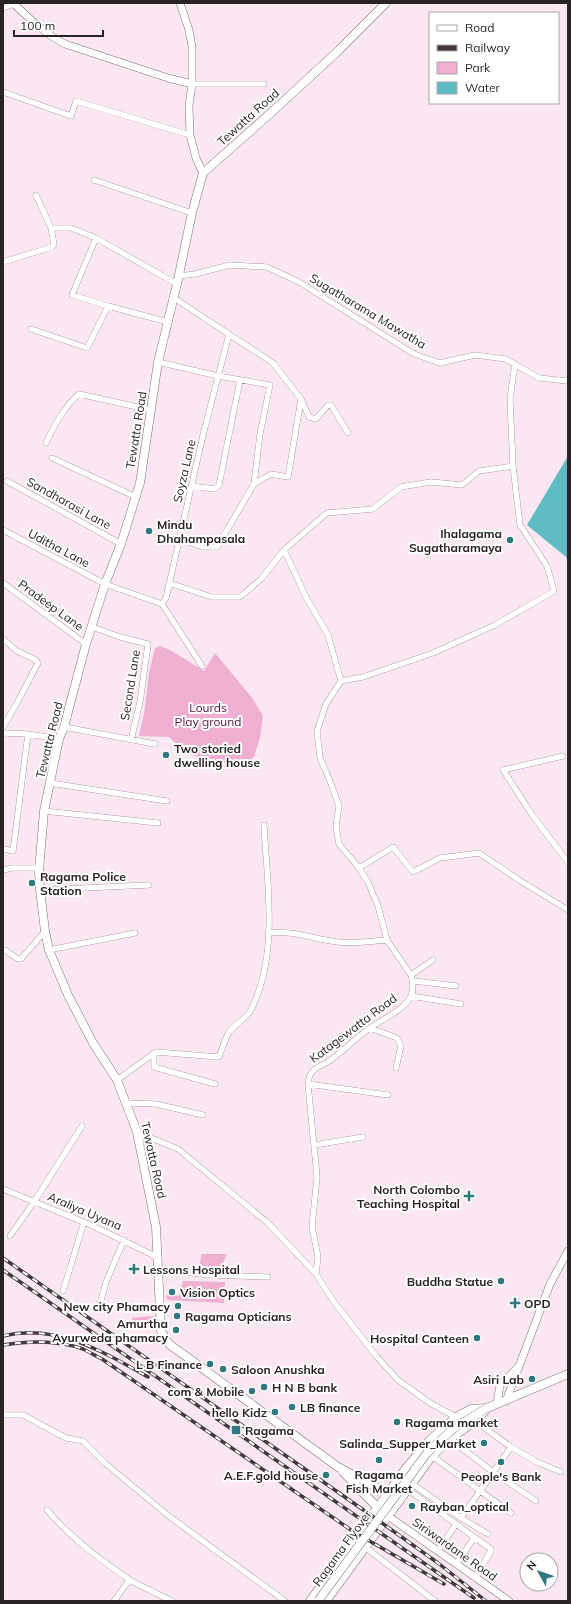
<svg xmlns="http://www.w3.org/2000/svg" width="571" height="1604" font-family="Mulish,sans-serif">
  <rect width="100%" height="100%" fill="#fbe7f1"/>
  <!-- green -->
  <path fill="#eeafd0" d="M160,646l12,5 32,20 11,-18 38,46 10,17 -3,22 -6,19 -10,9 -33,-5 -25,-8 -17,-16 -30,-1 5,-22 5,-41 6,-25z
    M202,1254h25l-10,22 -52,-7v-3l33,4z
    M183,1281l42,1 -1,21 -57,-3 -1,-5 13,1z
    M153,1316v2l4,-1 -1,10 -2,2 -3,-4 -19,1v-8z"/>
  <!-- water -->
  <path fill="#5ebbc4" d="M568,456v108l-2,-7 -39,-32z"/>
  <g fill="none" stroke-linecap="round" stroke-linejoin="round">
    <!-- minor casing -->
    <g stroke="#827079" stroke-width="6">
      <path id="minor" d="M3,8l11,-4
        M192,84h72
        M3,92l68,24 5,-15 114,34
        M94,180l98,33
        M36,195l15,33
        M96,238l-24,57 36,11
        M3,262l49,-15 2,-3 -3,-16h20l25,10 81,46
        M178,276l17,-2 35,-9 37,2 32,15 115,72 26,9 35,-8 31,4 33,19 29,3
        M174,298l99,65 28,36 -13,78 -17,-3 -17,10
        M31,329l56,19 21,-42 60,16
        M158,362l60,14 52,9 -10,49 -6,50 -37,63h-14l-24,-8
        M301,399l8,18 7,2 12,-14h3l17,28
        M46,443c9,-19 18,-36 33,-49l72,16
        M52,458l84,39
        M7,481l114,63
        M192,486l22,3 5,-4 21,-105
        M3,530l102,54 57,20 4,-6 37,-163 26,-101
        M284,550l43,-37 46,-4 28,-22 30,-5 31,3 17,-14 34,-5
        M3,583l83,61
        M169,583l43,14h28l21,-18 23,-29 23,49 21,36 13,46
        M162,604l40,62
        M92,627l28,10 28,7 -8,58 -9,38
        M3,639l14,12 19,9 2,3 -21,40 -14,24
        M64,727l91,17
        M3,733l25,1 31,5
        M563,756l-60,14 30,46 35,46
        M50,783l117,18
        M44,811l114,12
        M3,849l10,2 15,-117
        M359,868l-20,-24 -3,-18 3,-20 -9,-25 -10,-23 -3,-27 9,-27 15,-23 22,-4 70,-24 62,-28 59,-34 -7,-25 -27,-41 -7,-59 -3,-67 5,-35
        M3,870l9,-2h28
        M40,890l109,-5
        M268,933c27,-3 44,6 70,9 15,2 33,-1 49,-2
        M3,950h2l13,9h3l24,-28
        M49,950l86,-17
        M411,975l22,-15
        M414,981l42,5
        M411,996l50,8
        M370,1028l27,10 4,8 -5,22
        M154,1053v14l61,17
        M117,1080l39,-28 63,5c3,-8 6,-18 10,-25 6,-8 15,-12 20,-19 4,-5 6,-12 8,-17 20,-52 10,-116 7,-171
        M308,1084l80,11
        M126,1103l30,1 47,11
        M137,1132l41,17 90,74 48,51 18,28 43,55 21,23 32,23 26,14
        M314,1145l49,-8
        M3,1189l90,37 64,31
        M10,1236l24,-34 48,-76
        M158,1269l51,6 59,2
        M316,1274l2,-17 -6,-30 5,-50 -9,-93c2,-19 12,-15 24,-25 13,-10 25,-22 38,-31 13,-10 34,-17 41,-32 3,-7 2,-15 0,-21l-24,-35 -9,-34 -10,-24 -9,-14 34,-21 20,25 27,-14 39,-5 40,27 49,30
        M63,1291l21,-69
        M100,1304l6,-22 18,-42
        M3,1415h20l43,23 17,3 23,23 64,53 115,84
        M475,1421l36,26 26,15 24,10
        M450,1439l43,33 43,29
        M432,1456l79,57
        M411,1483l50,35 27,16
        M407,1489l84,60v2l-16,27
        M47,1510c26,30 52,48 84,71
        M461,1518l50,-71
        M365,1547l70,54
        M438,1551l18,-27
        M456,1564l18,-26
        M114,1601l13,-18 4,-2 41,20"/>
    </g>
    <!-- tertiary casing -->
    <g stroke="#827079" stroke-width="8">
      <path id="tertiary" d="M13,3c17,16 32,31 52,41l103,34 24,6
        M180,3l9,27 3,17v37l-3,22 1,29 6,23 7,15
        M506,1401l44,-117 18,-33
        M497,1404l3,-19 18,-18
        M388,1516l121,85"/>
    </g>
    <!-- primary casing -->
    <g stroke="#827079" stroke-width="9">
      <path id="primary" d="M386,3l-47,47 -66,61 -70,62 -11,40 -15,71 -19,78 -18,121 -19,61 -16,40 -19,60 -22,83 -5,12 -15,72 -5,60 1,19 5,41 4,19 19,45 25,48 24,37 20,52 19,95 5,104 8,13 169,123 50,26 11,7
        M343,1472l38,39
        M310,1601l96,-133 24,-28 26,-23 15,-8 16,-1 81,-34
        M326,1601l106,-145 18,-17 25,-18 10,-10"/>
    </g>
    <!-- minor -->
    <use href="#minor" stroke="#fff" stroke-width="5.5"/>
    <!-- tertiary -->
    <use href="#tertiary" stroke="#fff" stroke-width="7"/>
    <!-- primary -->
    <use href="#primary" stroke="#fff" stroke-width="8"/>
    <!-- rail casing -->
    <g stroke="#423a3e" stroke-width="3.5">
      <path id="rail" d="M3,1258l379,265 56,40 48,38
        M3,1270l471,328
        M3,1336c53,-13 101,16 145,41
        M3,1345c26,-4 55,-5 80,4 6,3 13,7 19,10l252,173 90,52"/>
    </g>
    <!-- rail -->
    <use href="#rail" stroke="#fff" stroke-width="2" stroke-dasharray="6" stroke-linecap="butt"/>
    <!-- primary-bridge casing -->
    <g stroke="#827079" stroke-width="9" stroke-linecap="butt">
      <path id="primary-bridge" d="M318,1601l109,-148 27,-25 33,-20"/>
    </g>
    <!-- primary-bridge -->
    <use href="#primary-bridge" stroke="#fff" stroke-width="8"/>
  </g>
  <!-- markers -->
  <g fill="#2f787f" stroke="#fff" stroke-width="1.5">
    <circle cx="149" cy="531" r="4"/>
    <circle cx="510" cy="540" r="4"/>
    <circle cx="166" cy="755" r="4"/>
    <circle cx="32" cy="883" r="4"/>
    <path d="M467 1190h4v4h4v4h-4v4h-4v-4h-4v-4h4z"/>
    <path d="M132 1263h4v4h4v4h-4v4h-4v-4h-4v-4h4z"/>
    <circle cx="501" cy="1281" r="4"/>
    <circle cx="172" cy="1292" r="4"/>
    <path d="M513 1297h4v4h4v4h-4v4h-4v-4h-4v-4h4z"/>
    <circle cx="178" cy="1306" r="4"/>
    <circle cx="177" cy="1316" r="4"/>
    <circle cx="176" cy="1330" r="4"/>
    <circle cx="477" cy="1338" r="4"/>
    <circle cx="210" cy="1364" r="4"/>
    <circle cx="223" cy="1369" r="4"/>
    <circle cx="532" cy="1379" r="4"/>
    <circle cx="264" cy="1387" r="4"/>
    <circle cx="252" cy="1391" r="4"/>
    <circle cx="292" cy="1407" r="4"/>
    <circle cx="275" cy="1412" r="4"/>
    <circle cx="397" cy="1422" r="4"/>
    <rect x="231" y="1425" width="10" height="10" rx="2"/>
    <circle cx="484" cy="1443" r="4"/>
    <circle cx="379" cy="1460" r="4"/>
    <circle cx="501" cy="1462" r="4"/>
    <circle cx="326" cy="1475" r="4"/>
    <circle cx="412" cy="1506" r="4"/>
  </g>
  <g text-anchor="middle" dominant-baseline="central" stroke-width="4" stroke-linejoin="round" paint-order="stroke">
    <!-- street labels -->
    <g font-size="12" fill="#2a2326" stroke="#fff">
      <text transform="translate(248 117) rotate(-42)">Tewatta Road</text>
      <text transform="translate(368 311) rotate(31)">Sugatharama Mawatha</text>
      <text transform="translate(136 430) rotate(-81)">Tewatta Road</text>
      <text transform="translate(184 471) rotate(-77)">Soyza Lane</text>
      <text transform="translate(69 503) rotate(29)">Sandharasi Lane</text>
      <text transform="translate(59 548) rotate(28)">Uditha Lane</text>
      <text transform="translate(51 605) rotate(36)">Pradeep Lane</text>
      <text transform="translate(130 685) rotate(-81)">Second Lane</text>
      <text transform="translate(49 740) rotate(-76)">Tewatta Road</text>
      <text transform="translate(353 1028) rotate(-37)">Katagewatta Road</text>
      <text transform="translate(154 1160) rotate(77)">Tewatta Road</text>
      <text transform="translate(85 1211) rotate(23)">Araliya Uyana</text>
      <text transform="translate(342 1548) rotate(-54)">Ragama Flyover</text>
      <text transform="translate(455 1549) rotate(35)">Siriwardane Road</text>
    </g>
    <!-- poi labels -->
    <g font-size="12" font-weight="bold" fill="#2a2326" stroke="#fff" text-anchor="start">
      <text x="157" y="524">Mindu<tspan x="157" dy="14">Dhahampasala</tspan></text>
      <text x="502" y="533" text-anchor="end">Ihalagama<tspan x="502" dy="14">Sugatharamaya</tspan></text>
      <text x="174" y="748">Two storied<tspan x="174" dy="14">dwelling house</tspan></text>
      <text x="40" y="876">Ragama Police<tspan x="40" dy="14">Station</tspan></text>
      <text x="460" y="1189" text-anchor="end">North Colombo<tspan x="460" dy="14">Teaching Hospital</tspan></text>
      <text x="143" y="1269">Lessons Hospital</text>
      <text x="493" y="1281" text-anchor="end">Buddha Statue</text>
      <text x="180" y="1292">Vision Optics</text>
      <text x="524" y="1303">OPD</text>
      <text x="170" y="1306" text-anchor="end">New city Phamacy</text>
      <text x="185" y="1316">Ragama Opticians</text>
      <text x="168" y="1323" text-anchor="end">Amurtha<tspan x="168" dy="14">Ayurweda phamacy</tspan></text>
      <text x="469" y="1338" text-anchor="end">Hospital Canteen</text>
      <text x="202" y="1364" text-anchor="end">L B Finance</text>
      <text x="231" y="1369">Saloon Anushka</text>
      <text x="524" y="1379" text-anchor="end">Asiri Lab</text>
      <text x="272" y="1387">H N B bank</text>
      <text x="244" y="1391" text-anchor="end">com &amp; Mobile</text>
      <text x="300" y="1407">LB finance</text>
      <text x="267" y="1412" text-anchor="end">hello Kidz</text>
      <text x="405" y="1422">Ragama market</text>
      <text x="245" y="1430">Ragama</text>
      <text x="476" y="1443" text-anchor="end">Salinda_Supper_Market</text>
      <text x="379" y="1474" text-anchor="middle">Ragama<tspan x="379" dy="14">Fish Market</tspan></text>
      <text x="318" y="1475" text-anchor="end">A.E.F.gold house</text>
      <text x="501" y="1476" text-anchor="middle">People's Bank</text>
      <text x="420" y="1506">Rayban_optical</text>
    </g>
    <!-- park labels -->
    <g font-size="12" fill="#5c1141" stroke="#fff">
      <text x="208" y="707">Lourds<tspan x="208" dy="14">Play ground</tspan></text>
    </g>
  </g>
  <!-- border -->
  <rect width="571" height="1604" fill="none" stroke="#2a2326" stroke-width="8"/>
  <!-- legend -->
  <rect x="429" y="12" width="130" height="92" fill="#ffffff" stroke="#aaa7a8"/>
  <rect x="437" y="25" width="20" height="6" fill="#ffffff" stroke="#aaa7a8"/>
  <text x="465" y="32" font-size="12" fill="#2a2326">Road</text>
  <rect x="437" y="45" width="20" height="6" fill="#423a3e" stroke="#aaa7a8"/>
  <text x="465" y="52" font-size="12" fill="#2a2326">Railway</text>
  <rect x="437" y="62" width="20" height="12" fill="#eeafd0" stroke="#aaa7a8"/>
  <text x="465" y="72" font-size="12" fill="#2a2326">Park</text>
  <rect x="437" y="82" width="20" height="12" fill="#5ebbc4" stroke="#aaa7a8"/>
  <text x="465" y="92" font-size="12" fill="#2a2326">Water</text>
  <!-- north arrow -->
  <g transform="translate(539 1572) rotate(310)"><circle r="19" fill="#ffffff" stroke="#aaa7a8"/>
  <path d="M0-3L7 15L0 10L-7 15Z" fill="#2f787f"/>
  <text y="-6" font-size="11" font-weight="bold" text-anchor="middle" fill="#2a2326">N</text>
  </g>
  <!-- scale -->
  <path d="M14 30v6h89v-6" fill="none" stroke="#2a2326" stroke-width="2"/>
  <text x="20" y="30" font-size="12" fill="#2a2326" stroke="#ffffff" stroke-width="3" paint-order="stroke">100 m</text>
</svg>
